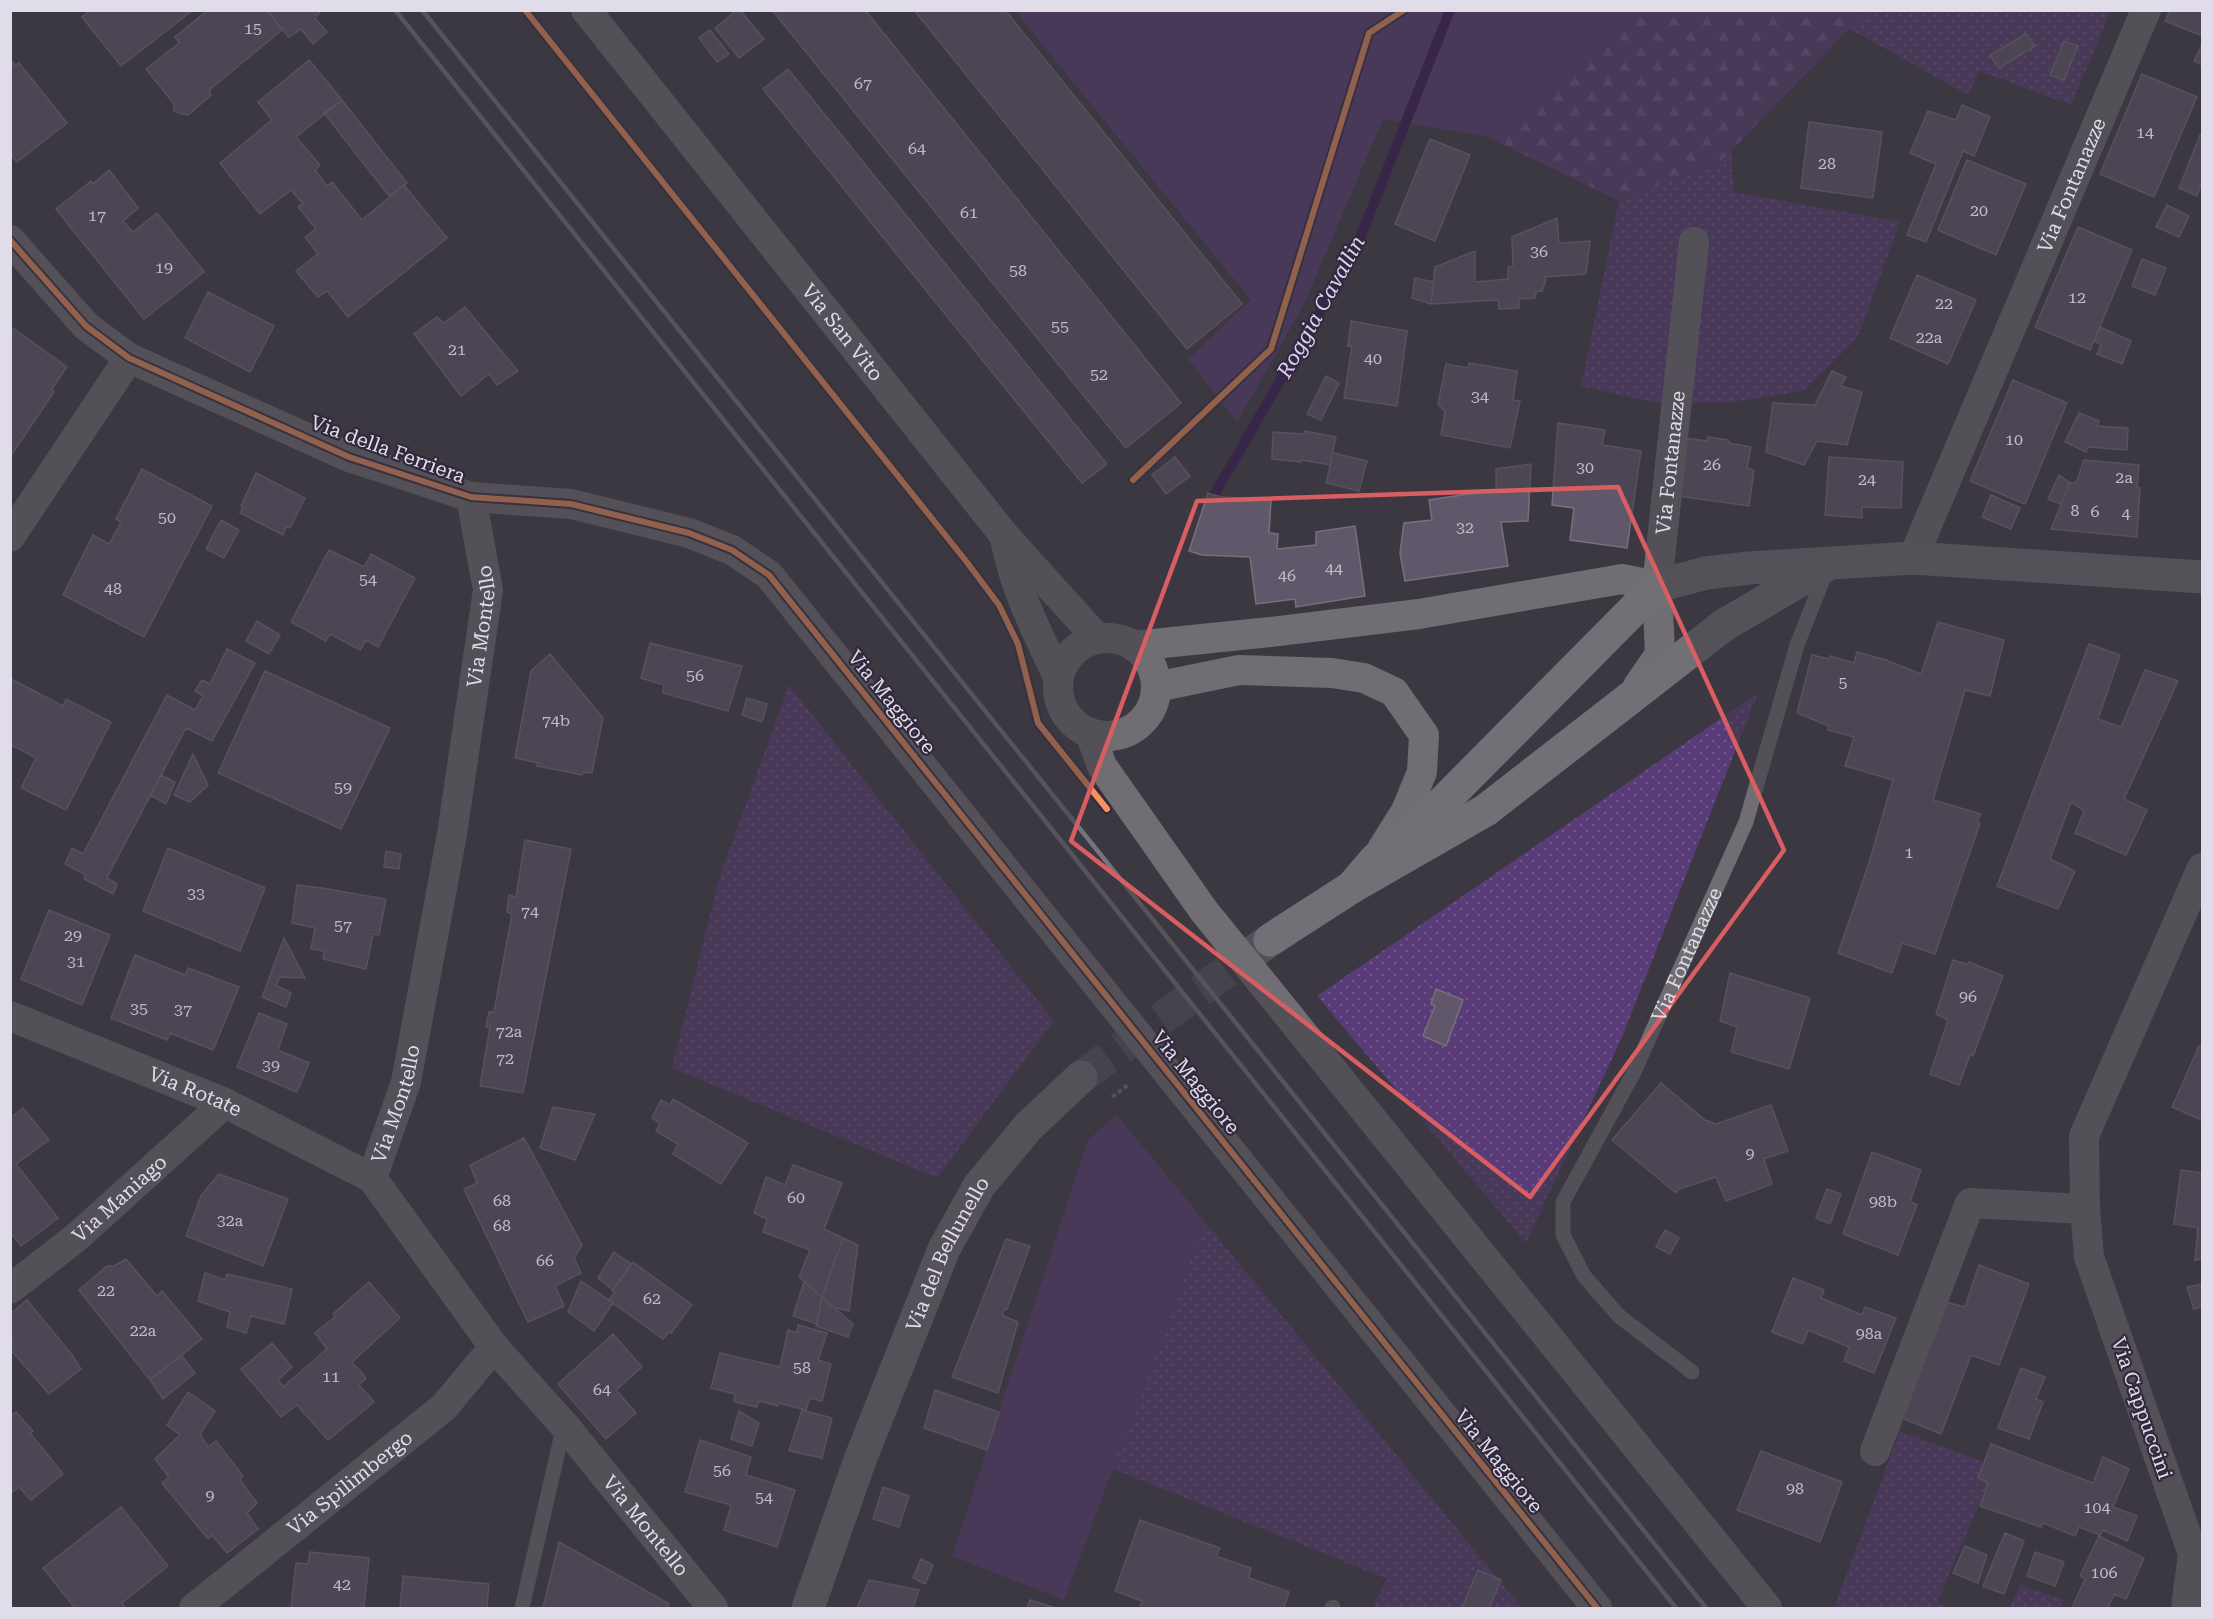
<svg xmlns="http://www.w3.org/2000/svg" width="2213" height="1619" font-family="'Roboto Serif',serif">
  <defs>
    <pattern id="forest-firs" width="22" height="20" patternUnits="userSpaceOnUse" patternTransform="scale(1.5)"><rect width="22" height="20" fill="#593b77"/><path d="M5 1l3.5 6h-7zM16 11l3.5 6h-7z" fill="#71578a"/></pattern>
    <pattern id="garden-dots" width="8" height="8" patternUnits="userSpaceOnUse" patternTransform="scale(1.5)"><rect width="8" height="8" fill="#593b77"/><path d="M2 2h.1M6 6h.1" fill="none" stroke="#71578a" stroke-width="1.8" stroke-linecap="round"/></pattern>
  </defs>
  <rect width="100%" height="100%" fill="#3c3842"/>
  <!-- grass -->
  <path fill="#593b77" d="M1015,11h619l-146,126 -105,-18 -80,187 -66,116 -49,-63 63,-59z
    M1117,1115l88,107 -141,378 -112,-44 136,-416z"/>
  <!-- forest -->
  <path fill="url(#forest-firs)" d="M1634,11h233l-149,153 -99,37 -131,-64z"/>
  <!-- garden -->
  <path fill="url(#garden-dots)" d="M1867,11h244l-40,94 -92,-34 -11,24 -118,-66z
    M1731,150l3,42 166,30 -42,115 -54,54 -79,12h-68l-76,-17 38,-185 99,-37z
    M789,685l265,336 -117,157 -265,-110 47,-190z
    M1758,693l-136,344 -96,206 -209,-247z
    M1205,1222l317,386h-150l15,-29 -274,-110z
    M1900,1431l95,35 -58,137 14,5h-117z
    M2021,1585l43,15 -4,8h-51z"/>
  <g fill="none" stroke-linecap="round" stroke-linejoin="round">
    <!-- stream -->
    <path stroke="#341151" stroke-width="10" d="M1214,495l141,-244 95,-241"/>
  </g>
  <!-- building -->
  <path fill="#60576a" stroke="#75717b" stroke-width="1.5" d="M90,10h103l-72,56 -39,-49z
    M208,10h59l15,20 -73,60 2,5 -23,20 -6,-1 -8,-3v-7l-28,-35 33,-26 -4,-6z
    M266,10h56l-7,8 12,14 -14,12 -12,-15 -12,8z
    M737,10h3l24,29 -25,19 -24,-30z
    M772,10h93l316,393 -55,45z
    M914,10h91l237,294 -55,45z
    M2170,10h32v26l-37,-15z
    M710,30l19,24 -12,8 -18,-24z
    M2026,34l9,12 -36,22 -9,-13z
    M2064,41l14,5 -14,34 -14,-5z
    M2202,45v20l-8,-4z
    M10,59l5,6 4,-2 48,60 -50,39 -7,-8z
    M309,60l33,40 -46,37 24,28 -5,5 12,16 5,-4 30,38 42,-35 43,53 -99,79 -21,-26 -9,6 -22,-26 22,-17 -13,-17 11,-8 -18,-22 5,-3 -12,-14 -31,24 -40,-51 52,-43 -14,-18z
    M788,69l319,395 -25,19 -319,-394z
    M2142,74l55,23 -43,100 -54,-23z
    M342,100l65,83 -18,13 -65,-83z
    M1962,105l28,12 -16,39 -11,-5 -37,91 -19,-7 29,-71 -26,-11 18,-42 28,9z
    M1809,122l73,10 -9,66 -72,-10z
    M2200,135l2,1v46l-5,14 -18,-8z
    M1430,139l40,16 -35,86 -40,-17z
    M1967,160l59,24 -30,71 -58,-25z
    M109,170l29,38 -15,13 10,11 24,-19 47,59 -60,47 -88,-110 35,-28 2,3z
    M2167,205l22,11 -10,21 -23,-10z
    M1557,218l2,25 31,-2 -4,33 -42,3 2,3 -4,11 -6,1 -1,6 -16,1v9l-20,1 -1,-9 -67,4 4,-37 40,-16v31l33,-3v-12l5,-1 -1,-29z
    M2078,227l54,23 -42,100 -55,-23z
    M2142,259l24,9 -11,27 -23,-9z
    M1917,275l59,25 -28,64 -58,-26z
    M1415,278l19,4 -3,22 -19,-6z
    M208,292l66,34 -24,46 -65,-34z
    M465,307l53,64 -21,14 -8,-11 -28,22 -47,-62 23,-17 7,6z
    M1351,321l56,10 -10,75 -53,-8 8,-53 -4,1z
    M10,326l57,41 -16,23 3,2 -44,65z
    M2100,327l31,14 -9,23 -25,-10 4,-9 -7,-4z
    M1469,363l48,8 -4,29 7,1 -10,47 -69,-13 4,-23 -7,-8 8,-40 22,4z
    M1832,371l14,6 -5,9 21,6 -15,53 -30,-4 -13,24 -38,-13 7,-49 42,2z
    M1326,376l13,7 -18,37 -14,-6z
    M2013,380l54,23 -42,101 -55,-23z
    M2079,413l20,8 -2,5 31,2 -1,22 -39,-3 -2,5 -21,-10z
    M1558,423l47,7 -3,15 39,6 -14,97 -57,-8 4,-32 -22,-3z
    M1305,431l31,6 -6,28 -29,-5v2l-29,-3 1,-27 31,2z
    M1708,437l20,3 1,3 22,4 -4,21 7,2 -5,36 -71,-10 8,-58 21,3z
    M1333,453l34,8 -8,30 -33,-8z
    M1175,457l15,19 -24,18 -14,-19z
    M1829,457l74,5 -2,46 -39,-1v11l-37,-3z
    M2084,460l55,5 -2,23h3l-3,49 -86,-8 19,-46h6z
    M1531,464l-3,57 -27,1 7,44 -103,15 -5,-28 4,-30 28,-3 -3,-20 67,-10v-21z
    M142,469l70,37 -68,131 -81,-42 30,-60 16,9 12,-22 -5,-3z
    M256,473l49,25 -15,30 -4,-1 -3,8 -43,-22 3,-6 -2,-1z
    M2059,475l11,8 -9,21 -13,-5z
    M1208,493l13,4 50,3 -2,33 9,1 -1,15 39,-4v-13l39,-6 10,70 -69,11 -1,-8 -39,5 -6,-47 -48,-2 -13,-4z
    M1991,495l29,13 -9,21 -29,-12z
    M221,520l18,10 -15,28 -18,-9z
    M329,550l35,17 7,-13 44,24 -37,69 -12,-7 -6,10 -30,-16 -4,7 -35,-19z
    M257,621l23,14 -11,19 -23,-13z
    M1938,622l66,18 -14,56 -25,-6 -32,110 48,14 -4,8 3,1 -45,131 -33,-11 -10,30 -54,-20 30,-87 25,-86 -48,-14 9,-29 -26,-7 1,-4 -32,-13 15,-58 17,4 1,-3 24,7 3,-11 29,8 35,14z
    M650,643l92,23 -14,45 -65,-18 1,-8 -23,-7z
    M2089,644l31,11 -22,64 23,8 24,-57 33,11 -54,118 23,11 -21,45 -51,-22 9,-22 -13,-9 -21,57 25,12 -17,38 -61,-23z
    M227,649l28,14 -43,78 -26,-13 -75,142 -4,8 10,6 -4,10 -29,-15 2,-4 -21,-11 7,-16 11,6 84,-159 28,15 8,-14 -8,-5 7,-11 8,4z
    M550,654l53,64 -11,55 -9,-1 -1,3 -45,-9 1,-3 -23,-5 16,-87z
    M265,671l125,57 -49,101 -123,-56z
    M11,679l52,27 3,-7 45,23 -45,88 -45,-22 15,-30 -26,-14z
    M747,698l20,6 -5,18 -20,-7z
    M193,754l15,31 -18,17 -16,-7z
    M161,775l14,7 -9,22 -16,-9z
    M525,840l46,9 -48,244 -43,-7 10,-59h-4l3,-15h5l18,-98 -5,-2 2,-17 7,2z
    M168,848l97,40 -25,63 -97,-40z
    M386,851l15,3 -2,15 -15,-2z
    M297,885l25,3 64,11 -7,36 -6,-1 -7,35 -43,-10 1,-8 -13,-2 4,-21 -23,-5z
    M49,910l61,25 -28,70 -61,-26z
    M284,938l21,40 -25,-1 -4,8 15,8 -5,14 -24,-10z
    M135,955l50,20 3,-7 51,19 -26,63 -43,-17 -3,7 -56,-22z
    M1953,960l14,4 2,-2 34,14 -30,80 -3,-1 -11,30 -29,-11 18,-54 -12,-6z
    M1730,973l80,25 -21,71 -58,-17 6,-25 -17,-6z
    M1436,989l27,11 -17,46 -23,-10 12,-30 -4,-2z
    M259,1013l28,11 -9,26 31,13 -12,29 -60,-25z
    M2199,1046l3,1v73l-30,-13z
    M1661,1083l44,37 11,4 55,-19 17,46 -24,8 8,25 -46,17 -10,-24 -37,12 -3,4 -64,-53z
    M673,1099l75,44 -27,41 -48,-30 5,-10 -22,-13 4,-8 -8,-5 9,-18 9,5z
    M553,1107l42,7 -20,46 -35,-12z
    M23,1108l26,32 -33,24 42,54 -37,28 -11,-14v-114z
    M524,1138l58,107 -8,13 7,15 -26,13 9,20 -36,16 -64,-133 13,-6 -7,-18z
    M1872,1152l49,18 -11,32 7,3 -19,50 -55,-21z
    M793,1165l49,18 -18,46 19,9 -21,59 -23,-20 11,-27 -47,-18 4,-13 -13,-6 12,-36 19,8z
    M2181,1170l21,3v86l-7,1 3,-32 -24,-4z
    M219,1174l69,25 -25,67 -77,-30 15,-40z
    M1827,1189l14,5 -11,30 -14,-6z
    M1665,1230l14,8 -9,16 -14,-7z
    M843,1238l15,7 -9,66 -16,-4 -11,-10z
    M1006,1239l24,7 -23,63 -2,-1 -3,7 16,7 -20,71 -46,-16z
    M614,1252l17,12 -18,26 -15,-12z
    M126,1259l31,37 5,-5 40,48 -52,41 -71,-90 28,-24h7z
    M633,1262l59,43 -21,28 -2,-1 -6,7 -54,-39 6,-8 -3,-1z
    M1979,1265l50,19 -30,81 -28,-10 -30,79 -39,-16 43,-116 20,5z
    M205,1273l20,7 2,-6 65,15 -8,35 -33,-8 -5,17 -19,-6 3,-15 -32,-11z
    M1793,1278l31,12 -3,8 41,17 3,-8 31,11 -22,55 -30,-12 5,-14 -41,-17 -5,14 -31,-12z
    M581,1281l32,22 -19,28 -26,-19z
    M369,1282l31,36 -48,44 14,16 -7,7 15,17 -46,38 -31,-35 -16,12 -40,-48 31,-26 20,24 -14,13 5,7 44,-38 -12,-16 20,-16 -2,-3z
    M804,1282l18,15 -5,27 -24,-8z
    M2202,1284v23l-8,2 -7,-22z
    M822,1297l31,27 -5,13 -32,-11z
    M27,1300l45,55 9,14 -32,25 -39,-45 3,-6 -3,-3v-26z
    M798,1325l29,8 -9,27 13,4 -9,37 -12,-3 -4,12 -27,-7 -1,3 -19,-5 -2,6 -23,-5 1,-8 -24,-6 9,-35 60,14 8,-37 9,3z
    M613,1334l29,33 -26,23 20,23 -30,26 -48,-55z
    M181,1355l14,18 -32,26 -13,-19z
    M2021,1368l24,9 -9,22 7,3 -14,37 -31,-11z
    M935,1390l64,22 -12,38 -63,-22z
    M188,1392l27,19 -15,23 8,13 8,-6 27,35 -3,4 17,23 -10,10 11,16 -31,24 -15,-18 -4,4 -46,-56 7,-6 -14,-18 25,-24 -13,-10z
    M802,1410l30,8 -10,40 -33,-7z
    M739,1411l20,12 -7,23 -21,-7z
    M16,1412l17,19 -3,2 33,41 -32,26 -12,-13 -9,7v-78z
    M700,1440l51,17 -5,18 49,15 -18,57 -53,-17 7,-25 -46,-13z
    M1991,1444l102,39 10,-26 26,12 -16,38 24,9 -10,25 -24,-11 -3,5 -21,-8 -4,9 -32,-13 -2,4 -61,-21 8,-23 -10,-5z
    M1761,1451l81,31 -22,60 -83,-32z
    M883,1487l26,9 -10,31 -26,-8z
    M121,1507l47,59 -46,37 3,5h-50l-32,-40z
    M1140,1520l80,28 -4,8 35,12 -2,10 40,14 -5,16h-144l2,-7 -27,-10z
    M2005,1533l19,8 -20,53 -21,-8z
    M2099,1536l45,22 -18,41 -12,-5 -6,14h-36l13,-29 -5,-3z
    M559,1542l91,51 19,11 -2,4h-124z
    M1965,1546l22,9 -9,28 -25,-10z
    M310,1552l59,6 -5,50h-73l5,-45 12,1z
    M2035,1552l29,10 -9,24 -28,-10z
    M921,1559l12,6 -8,19 -12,-6z
    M1478,1570l23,10 -12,28h-27z
    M403,1576l86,8 -2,24h-87z
    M869,1580l50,10 -6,18h-56z
    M1030,1600l26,8h-29z"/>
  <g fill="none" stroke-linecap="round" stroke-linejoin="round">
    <!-- secondary-tunnel -->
    <path stroke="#55515b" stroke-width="33" stroke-dasharray="33 16" stroke-linecap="butt" d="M1081,1077l189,-137"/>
    <!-- path -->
    <path stroke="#726f76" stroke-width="4" stroke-dasharray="4.5 3" stroke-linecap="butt" d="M1112,1097l16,-12"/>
    <!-- lane -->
    <g stroke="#706e73" stroke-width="15">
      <path id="s1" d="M1692,1372l-73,-56 -35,-40 -21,-41v-33l71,-130 112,-250 51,-177 30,-76"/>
      <path d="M522,1608l42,-183"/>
      <path d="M1332,1608l1,-1"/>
    </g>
    <!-- street -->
    <g stroke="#706e73" stroke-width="30">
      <path id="s2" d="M586,10l418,525 93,103"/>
      <path d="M10,240l76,86 43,32 220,99 122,40 100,7 118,29 43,17 37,25 828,1033"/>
      <path d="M10,537l119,-179"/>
      <path d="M1005,538c9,50 32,94 53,139"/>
      <path id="s3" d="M1913,558l233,-548"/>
      <circle cx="1107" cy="687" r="49"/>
      <path d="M1134,646l136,-14 149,-18 203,-35 35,7"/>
      <path id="s4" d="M1638,686l22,-32 -3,-68 37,-344"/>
      <path d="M1156,687l83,-17 93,3 32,5 30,14 30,43 -2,37 -16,39 -24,38"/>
      <path d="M1090,733l12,33 102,145 563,697"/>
      <path id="s5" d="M10,1016l215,87 147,75 122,169 70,78 149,183"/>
      <path id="s6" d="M372,1178l34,-96 46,-248 36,-244 -17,-93"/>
      <path id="s7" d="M10,1289l68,-53 147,-133"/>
      <path d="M1875,1451l95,-248 115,6"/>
      <path id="s8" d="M194,1608l250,-201 50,-60"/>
      <path d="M2186,1608l7,-54 -104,-297 -4,-48 -1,-73 118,-268"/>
    </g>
    <!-- secondary -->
    <g stroke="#736f77" stroke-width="33">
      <path d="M1352,887l23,-27 62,-52 220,-222 49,-13 43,-5 164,-10 289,19"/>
      <path d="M1270,940l82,-53 134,-77 238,-185 101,-59"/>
      <path id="s9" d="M808,1608l52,-148 84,-211 35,-63 49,-59 53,-50"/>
    </g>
    <!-- rail -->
    <path stroke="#767479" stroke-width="4.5" d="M395,10l1281,1598
      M422,10l1284,1598"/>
    <!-- cycleway casing -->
    <g stroke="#31293c" stroke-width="10">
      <path id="cycleway" d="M525,10l441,551 33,44 19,39 20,79 69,86
        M10,240l76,86 43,32 220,99 122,40 100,7 118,29 43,17 37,25 828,1033
        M1133,480l138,-131 98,-316 35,-23"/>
    </g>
    <!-- cycleway -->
    <use href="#cycleway" stroke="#f8935d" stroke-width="6"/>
  </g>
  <!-- marked area -->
  <path d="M0 0H2213V1619H0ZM1618,487l166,363 -254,347 -459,-356 126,-340z" fill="#3c3842" fill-opacity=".55" fill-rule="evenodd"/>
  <path fill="none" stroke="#d95e62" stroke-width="4.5" stroke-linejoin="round" d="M1618,487l166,363 -254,347 -459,-356 126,-340z"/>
  <g text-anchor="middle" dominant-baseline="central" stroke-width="4.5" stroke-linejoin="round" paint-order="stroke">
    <!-- number labels -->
    <g font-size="16" fill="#c1bbc9">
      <text x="253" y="28">15</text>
      <text x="863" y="83">67</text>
      <text x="2145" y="132">14</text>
      <text x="917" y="148">64</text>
      <text x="1827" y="163">28</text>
      <text x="1979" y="210">20</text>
      <text x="969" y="212">61</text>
      <text x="97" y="215">17</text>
      <text x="1539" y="251">36</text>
      <text x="164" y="267">19</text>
      <text x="1018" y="270">58</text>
      <text x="2077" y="297">12</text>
      <text x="1944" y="303">22</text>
      <text x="1060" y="326">55</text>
      <text x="1929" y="337">22a</text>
      <text x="457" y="349">21</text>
      <text x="1373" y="358">40</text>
      <text x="1099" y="374">52</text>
      <text x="1480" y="396">34</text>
      <text x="2014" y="439">10</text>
      <text x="1712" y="464">26</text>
      <text x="1585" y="467">30</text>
      <text x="2124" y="477">2a</text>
      <text x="1867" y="479">24</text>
      <text x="2075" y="510">8</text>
      <text x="2095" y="511">6</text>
      <text x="2126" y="513">4</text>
      <text x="167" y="517">50</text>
      <text x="1465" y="527">32</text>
      <text x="1334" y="568">44</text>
      <text x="1287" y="575">46</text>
      <text x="368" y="579">54</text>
      <text x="113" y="588">48</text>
      <text x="695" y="675">56</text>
      <text x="1843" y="682">5</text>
      <text x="556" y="720">74b</text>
      <text x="343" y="787">59</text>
      <text x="1909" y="852">1</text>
      <text x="196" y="893">33</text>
      <text x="530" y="911">74</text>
      <text x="343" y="925">57</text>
      <text x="73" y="935">29</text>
      <text x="76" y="961">31</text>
      <text x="1968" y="996">96</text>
      <text x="139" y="1008">35</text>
      <text x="183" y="1009">37</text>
      <text x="509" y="1031">72a</text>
      <text x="505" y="1058">72</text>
      <text x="271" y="1065">39</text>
      <text x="1750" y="1153">9</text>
      <text x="796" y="1197">60</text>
      <text x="502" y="1200">68</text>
      <text x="1883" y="1201">98b</text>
      <text x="230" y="1220">32a</text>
      <text x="502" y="1225">68</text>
      <text x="545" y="1260">66</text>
      <text x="106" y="1290">22</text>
      <text x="652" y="1298">62</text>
      <text x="143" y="1330">22a</text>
      <text x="1869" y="1333">98a</text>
      <text x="802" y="1367">58</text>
      <text x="331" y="1376">11</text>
      <text x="602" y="1389">64</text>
      <text x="722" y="1470">56</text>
      <text x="1795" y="1488">98</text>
      <text x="210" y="1495">9</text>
      <text x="764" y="1497">54</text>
      <text x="2097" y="1507">104</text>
      <text x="2104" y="1572">106</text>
      <text x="342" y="1584">42</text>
    </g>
    <!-- street labels -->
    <g font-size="20" fill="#e1dce9" stroke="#31293c">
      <text stroke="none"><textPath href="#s3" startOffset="405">Via Fontanazze</textPath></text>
      <text stroke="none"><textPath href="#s2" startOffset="412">Via San Vito</textPath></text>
      <text transform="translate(388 449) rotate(20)">Via della Ferriera</text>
      <text stroke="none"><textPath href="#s4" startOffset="231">Via Fontanazze</textPath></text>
      <text stroke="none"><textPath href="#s6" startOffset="564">Via Montello</textPath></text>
      <text transform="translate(892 702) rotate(51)">Via Maggiore</text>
      <text stroke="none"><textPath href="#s1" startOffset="501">Via Fontanazze</textPath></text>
      <text transform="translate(1196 1082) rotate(51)">Via Maggiore</text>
      <text stroke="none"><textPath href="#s5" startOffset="200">Via Rotate</textPath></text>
      <text stroke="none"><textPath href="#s6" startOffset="78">Via Montello</textPath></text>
      <text stroke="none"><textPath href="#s7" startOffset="142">Via Maniago</textPath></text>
      <text stroke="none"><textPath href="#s9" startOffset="381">Via del Bellunello</textPath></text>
      <text transform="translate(2142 1408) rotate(71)">Via Cappuccini</text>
      <text transform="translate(1499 1461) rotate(51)">Via Maggiore</text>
      <text stroke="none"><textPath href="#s8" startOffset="200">Via Spilimbergo</textPath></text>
      <text stroke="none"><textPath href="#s5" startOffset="840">Via Montello</textPath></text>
    </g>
    <!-- water labels -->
    <g font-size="21" font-style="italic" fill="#e1cff8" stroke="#31293c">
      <text transform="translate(1321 307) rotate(-61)">Roggia Cavallin</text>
    </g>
  </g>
  <!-- border -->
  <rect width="2213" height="1619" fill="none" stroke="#e1dce9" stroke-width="24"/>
</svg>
